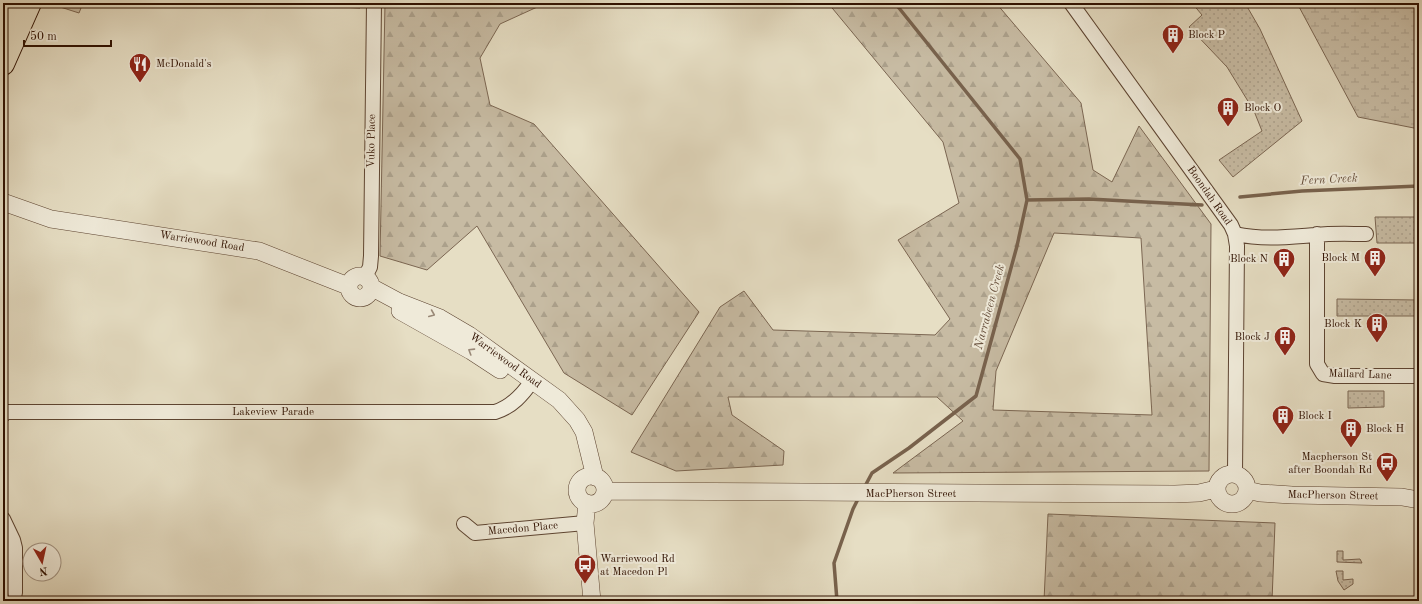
<svg xmlns="http://www.w3.org/2000/svg" width="1422" height="604" font-family="'Old Standard TT',serif">
  <defs>
    <pattern id="grass-dots" width="8" height="8" patternUnits="userSpaceOnUse"><rect width="8" height="8" fill="#c7bba3"/><path d="M2 2h.1M6 6h.1" fill="none" stroke="#aba08b" stroke-width="1.8" stroke-linecap="round"/></pattern>
    <pattern id="forest-firs" width="22" height="20" patternUnits="userSpaceOnUse"><rect width="22" height="20" fill="#c7bba3"/><path d="M5 1l3.5 6h-7zM16 11l3.5 6h-7z" fill="#aba08b"/></pattern>
    <pattern id="wetland-marsh" width="20" height="14" patternUnits="userSpaceOnUse"><rect width="20" height="14" fill="#c7bba3"/><path d="M1 5h8M5 5V1M11 12h8M15 12V8" fill="none" stroke="#aba08b"/></pattern>
  </defs>
  <rect width="100%" height="100%" fill="#e6dec4"/>
  <filter id="stains"><feTurbulence type="fractalNoise" baseFrequency=".005" numOctaves="4"/><feColorMatrix values="0 0 0 0 .2 0 0 0 0 .09 0 0 0 0 .02 0 0 0 .5 -.17"/></filter>
  <radialGradient id="worn" r=".72"><stop offset=".6" stop-color="#630" stop-opacity="0"/><stop offset="1" stop-color="#630" stop-opacity=".3"/></radialGradient>
  <!-- grass -->
  <path fill="url(#grass-dots)" stroke="#7b6652" d="M1192,3h53l15,26 42,92 -69,56 -14,-17 43,-29 -8,-20 -27,-44 -38,-40 13,-12z
    M1375,217h44v26h-42z
    M1337,299l82,1v16h-82z
    M1348,391h36v16l-36,1z
    M1337,551h6v9l17,-1 2,4 -25,-1z
    M1336,571h7v9l10,-1v5l-9,6 -6,-9z"/>
  <!-- forest -->
  <path fill="url(#forest-firs)" stroke="#7b6652" fill-rule="evenodd" d="M54,3h29l-4,10 -25,-8z
    M340,3h20v5l-20,-1z
    M385,3h161l-46,21 -20,34 10,47 44,19 165,188 -67,103 -68,-42 -87,-147 -50,44 -47,-14z
    M828,3h168l85,100 12,67 19,12 27,-56 72,98 -2,247 -316,2 70,-52 -26,-24h-209l4,18 52,36 -1,14 -107,6 -45,-19 89,-145 24,-16 29,39 162,5 15,-16 -52,-79 61,-37 -16,-61zM1054,233l87,5 11,177 -159,-5 3,-39z
    M1048,514l227,9 -3,78h-228z"/>
  <!-- wetland -->
  <path fill="url(#wetland-marsh)" stroke="#7b6652" d="M1297,3h122v126l-61,-12z"/>
  <g fill="none" stroke-linecap="round" stroke-linejoin="round">
    <!-- stream -->
    <path stroke="#78624d" stroke-width="3.5" d="M1240,197l62,-6 117,-5
      M1027,200l62,-1 113,6
      M864,488l8,-15 37,-25 67,-52 41,-150 10,-46 -7,-41 -125,-156
      M837,601l-3,-38 19,-54 6,-12"/>
    <!-- minor casing -->
    <g stroke="#5d4431" stroke-width="16">
      <path id="minor" d="M1071,3l160,222 4,9 2,12 -2,227
        M1235,234c28,6 53,3 81,1 17,-2 34,-1 50,-1
        M1317,234v130l6,10 12,2h84
        M365,277l5,-10 1,-11 3,-253
        M3,415l2,-3h490c17,-5 28,-18 37,-31
        M3,519l10,21 2,8v45
        M464,524l11,9 110,-10"/>
    </g>
    <!-- tertiary casing -->
    <g stroke="#5d4431" stroke-width="18">
      <path id="tertiary" d="M3,202l48,17 208,32 89,35
        M349 287a11 11 0 1 1 22 0a11 11 0 1 1-22 0Z
        M371,287l28,15 41,16 29,17 90,65 18,20 7,12 11,45
        M400,311l71,40 29,19
        M1217 489a15 15 0 1 1 30 0a15 15 0 1 1-30 0Z
        M577 490a14 14 0 1 1 28 0a14 14 0 1 1-28 0Z
        M1247,490l13,3 32,2 110,2 17,3
        M605,491l570,3 24,-1 17,-4
        M587,503l-2,20 7,78"/>
    </g>
    <!-- trunk casing -->
    <g stroke="#2f1000" stroke-width="24">
      <path id="trunk" d="M3,17l6,-14
        M3,64l27,-61"/>
    </g>
    <!-- minor -->
    <use href="#minor" stroke="#efead9" stroke-width="14"/>
    <!-- tertiary -->
    <use href="#tertiary" stroke="#efead9" stroke-width="17"/>
    <!-- trunk -->
    <use href="#trunk" stroke="#e6dec4" stroke-width="22"/>
  </g>
  <!-- one-way arrows -->
  <defs><path id="oneway-chevron" d="M-2-3.5L2.5 0L-2 3.5" fill="none" stroke-width="1.6" stroke-linecap="round" stroke-linejoin="round"/></defs>
  <g stroke="#987">
    <use href="#oneway-chevron" transform="translate(432 314) rotate(23)"/>
    <use href="#oneway-chevron" transform="translate(471 351) rotate(-148)"/>
  </g>
  <!-- icons -->
  <defs>
    <g id="building-pin" transform="scale(1.15)"><path d="M0 17L-7.5 6A9.5 9.5 0 1 1 7.5 6Z" fill="#8f2418" stroke="#efead9"/><path d="M-4-6H4V6H1V3H-1V6H-4ZM-2.5-4.3h1.7v1.8h-1.7ZM.8-4.3h1.7v1.8H.8ZM-2.5-1h1.7V.8h-1.7ZM.8-1h1.7V.8H.8Z" fill="#fff"/></g>
    <g id="restaurant-pin" transform="scale(1.15)"><path d="M0 17L-7.5 6A9.5 9.5 0 1 1 7.5 6Z" fill="#8f2418" stroke="#efead9"/><path d="M-5-6h1v4h1v-4h1v4h1v-4h1v5L-1.5 .5V6h-2V.5L-5-1ZM5-6V6H3V1.5H1.5Q1.5-4 5-6Z" fill="#fff"/></g>
    <g id="bus-pin" transform="scale(1.15)"><path d="M0 17L-7.5 6A9.5 9.5 0 1 1 7.5 6Z" fill="#8f2418" stroke="#efead9"/><path d="M-5-6H5V4H4V6H2V4H-2V6H-4V4H-5ZM-3.5-4V0h7V-4ZM-3.5 1.2v1.5H-2V1.2ZM2 1.2v1.5H3.5V1.2Z" fill="#fff"/></g>
  </defs>
  <g fill-rule="evenodd">
    <use href="#building-pin" x="1173" y="35"/>
    <use href="#restaurant-pin" x="140" y="64"/>
    <use href="#building-pin" x="1228" y="108"/>
    <use href="#building-pin" x="1375" y="258"/>
    <use href="#building-pin" x="1284" y="259"/>
    <use href="#building-pin" x="1377" y="324"/>
    <use href="#building-pin" x="1285" y="337"/>
    <use href="#building-pin" x="1283" y="416"/>
    <use href="#building-pin" x="1351" y="429"/>
    <use href="#bus-pin" x="1387" y="463"/>
    <use href="#bus-pin" x="585" y="565"/>
  </g>
  <g text-anchor="middle" dominant-baseline="central" stroke-width="4" stroke-linejoin="round" paint-order="stroke">
    <!-- poi labels -->
    <g font-size="11" fill="#2f1000" stroke="#efead9" text-anchor="start">
      <text x="1188" y="35">Block P</text>
      <text x="156" y="64">McDonald's</text>
      <text x="1244" y="108">Block O</text>
      <text x="1360" y="258" text-anchor="end">Block M</text>
      <text x="1268" y="259" text-anchor="end">Block N</text>
      <text x="1362" y="324" text-anchor="end">Block K</text>
      <text x="1270" y="337" text-anchor="end">Block J</text>
      <text x="1298" y="416">Block I</text>
      <text x="1366" y="429">Block H</text>
      <text x="1372" y="457" text-anchor="end">Macpherson St<tspan x="1372" dy="13">after Boondah Rd</tspan></text>
      <text x="600" y="559">Warriewood Rd<tspan x="600" dy="13">at Macedon Pl</tspan></text>
    </g>
    <!-- street labels -->
    <g font-size="11" fill="#2f1000" stroke="#efead9">
      <text transform="translate(372 141) rotate(-89)">Vuko Place</text>
      <text transform="translate(1209 196) rotate(55)">Boondah Road</text>
      <text transform="translate(202 242) rotate(9)">Warriewood Road</text>
      <text transform="translate(505 361) rotate(36)">Warriewood Road</text>
      <text transform="translate(1360 375) rotate(2)">Mallard Lane</text>
      <text x="273" y="412">Lakeview Parade</text>
      <text x="911" y="494">MacPherson Street</text>
      <text transform="translate(1333 496) rotate(1)">MacPherson Street</text>
      <text transform="translate(523 529) rotate(-5)">Macedon Place</text>
    </g>
    <!-- water labels -->
    <g font-size="12" font-style="italic" fill="#654d3a" stroke="#efead9">
      <text transform="translate(1329 180) rotate(-3)">Fern Creek</text>
      <text transform="translate(990 307) rotate(-75)">Narrabeen Creek</text>
    </g>
  </g>
  <!-- margin -->
  <rect width="1422" height="604" fill="none" stroke="#e6dec4" stroke-width="16"/>
  <rect x="4" y="4" width="1414" height="596" fill="none" stroke="#2f1000" stroke-width="2"/>
  <rect x="8" y="8" width="1406" height="588" fill="none" stroke="#2f1000"/>
  <!-- north arrow -->
  <g transform="translate(42 562) rotate(171)"><circle r="19" fill="#efead9" stroke="#a29382"/>
  <path d="M0-3L7 15L0 10L-7 15Z" fill="#8f2418"/>
  <text y="-6" font-size="11" font-weight="bold" text-anchor="middle" fill="#2f1000">N</text>
  </g>
  <!-- scale -->
  <path d="M24 40v6h87v-6" fill="none" stroke="#2f1000" stroke-width="2"/>
  <text x="30" y="40" font-size="12" fill="#2f1000" stroke="#efead9" stroke-width="3" paint-order="stroke">50 m</text>
  <rect width="100%" height="100%" filter="url(#stains)"/>
  <rect width="100%" height="100%" fill="url(#worn)"/>
</svg>
